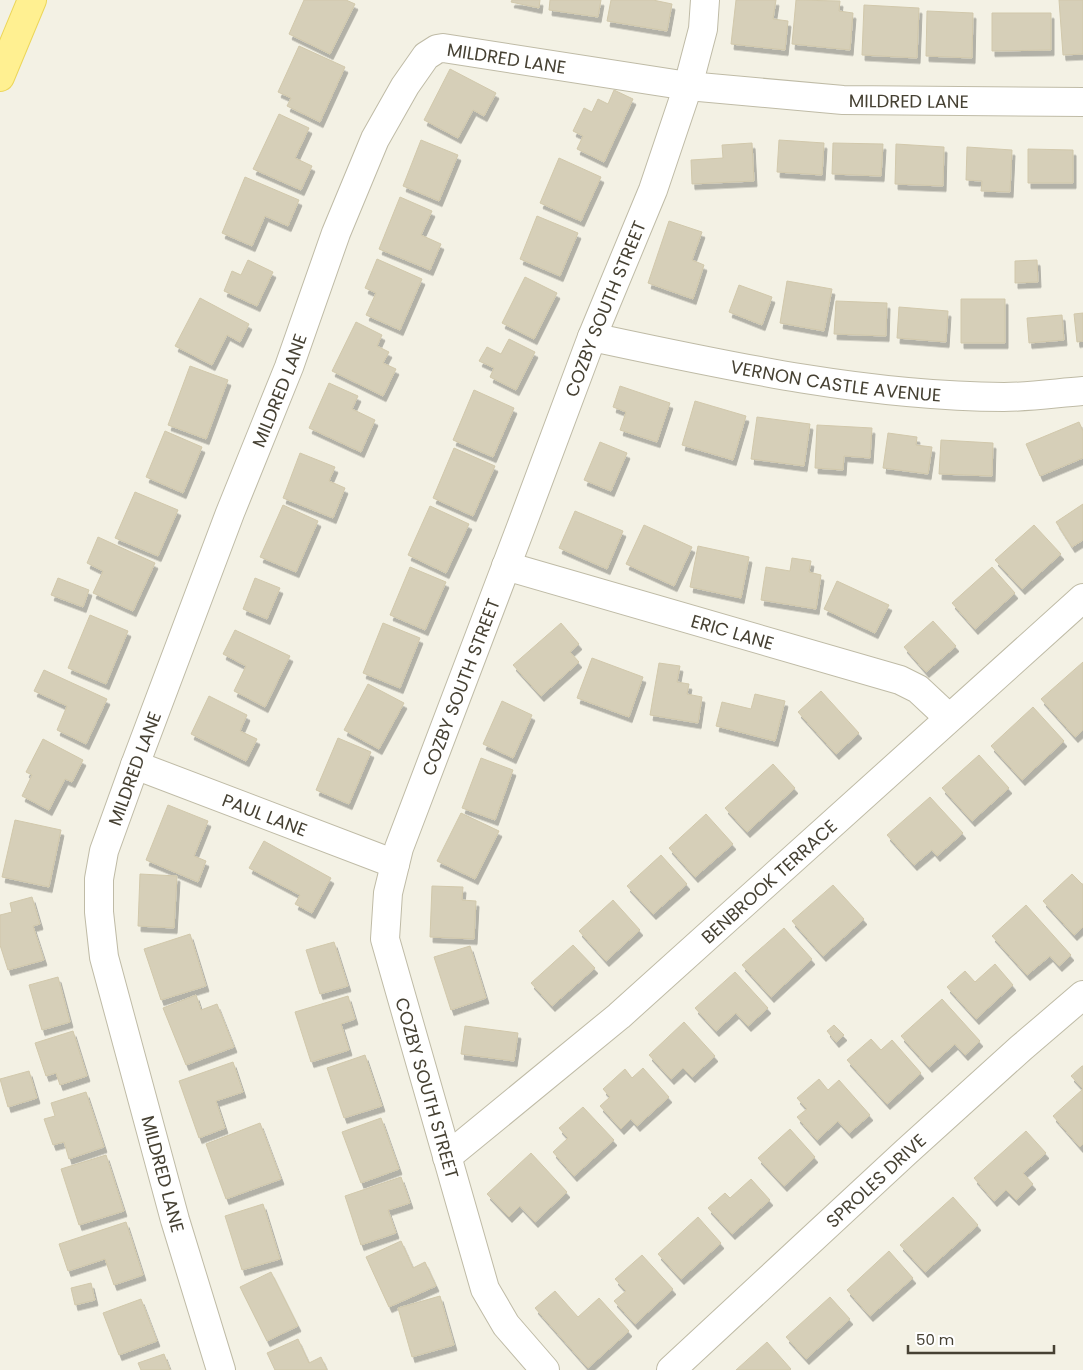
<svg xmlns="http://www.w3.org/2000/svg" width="1083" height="1370" font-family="Poppins,sans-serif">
  <defs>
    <filter id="shadow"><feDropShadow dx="3" dy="5.5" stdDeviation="0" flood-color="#0004"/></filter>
  </defs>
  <rect width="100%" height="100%" fill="#f3f1e4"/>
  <!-- building -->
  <path fill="#d6cfb8" stroke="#d1c8ab" filter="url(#shadow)" d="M304,0h42l9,4 -25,50 -41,-20z
    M512,0h28l-1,8 -28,-6z
    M550,0h51l-3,17 -49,-7z
    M611,0h42l19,4 -5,27 -60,-10z
    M736,0h40l-3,19 15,2 -3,29 -54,-6z
    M796,0l44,1 -1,10 14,2 -3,37 -58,-6z
    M1059,0h24v54l-20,1z
    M864,5l55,3 -2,50 -55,-3z
    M927,11l46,2 -1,45 -46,-2z
    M992,13h59v37l-59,1z
    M299,46l46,21 -25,55 -33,-16 4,-8 -13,-6z
    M450,69l46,24 -12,23 -11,-6 -15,28 -34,-18z
    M614,90l19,9 -29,63 -27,-13 6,-13 -10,-5 11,-23 8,4 6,-13 10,5z
    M279,114l30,14 -14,30 17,8 -11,24 -48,-21z
    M421,140l37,15 -19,46 -36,-15z
    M779,140l45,3 -2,32 -45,-3z
    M752,143l2,38 -62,3 -1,-24 32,-2 -1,-13z
    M833,143l50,1 -2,32 -49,-2z
    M896,144l48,3 -1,39 -48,-2z
    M967,147l45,3 -2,42 -29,-1 1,-10 -16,-1z
    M1028,149l45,1v33h-45z
    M559,158l42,19 -20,44 -41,-18z
    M245,177l54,23 -11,26 -23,-10 -13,30 -30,-13z
    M400,197l32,14 -11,24 20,9 -11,26 -51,-21z
    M537,216l41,17 -18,43 -40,-17z
    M669,221l33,11 -10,28 12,5 -11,34 -45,-16z
    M377,259l45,20 -22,51 -34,-15 10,-22 -11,-5z
    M248,260l25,12 -16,34 -33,-15 8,-20 9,4z
    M1037,260l1,22 -23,1v-22z
    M525,277l32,16 -23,46 -32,-16z
    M787,281l45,8 -8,42 -44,-8z
    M739,285l33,12 -10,28 -33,-13z
    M200,298l49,26 -9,18 -13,-7 -15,30 -37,-19z
    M961,299h44v44h-44z
    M836,301l51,2 -1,33 -52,-2z
    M899,307l49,4 -2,31 -49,-4z
    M1083,313v28l-6,1 -3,-28z
    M1062,315l2,25 -35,3 -2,-25z
    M356,322l26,13 -5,11 12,6 -6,11 13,6 -13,27 -51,-25z
    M509,339l26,13 -19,38 -26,-13 4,-9 -15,-7 8,-14 14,7z
    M190,366l38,14 -22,59 -38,-14z
    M329,383l29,13 -6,13 23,11 -14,32 -52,-24z
    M620,386l50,17 -13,39 -37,-12 6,-18 -13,-5z
    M474,390l40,18 -21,49 -40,-17z
    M695,401l51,15 -13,44 -51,-15z
    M757,417l53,7 -6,42 -53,-7z
    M1079,422l4,9v27l-43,18 -14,-32z
    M817,425l55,3 -2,30 -26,-2 -1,14 -28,-2z
    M165,431l37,16 -19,46 -37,-16z
    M888,433l29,4 -1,8 16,2 -4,27 -45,-6z
    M941,440l52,3 -1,33 -53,-2z
    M600,442l27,11 -16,38 -27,-11z
    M454,448l41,18 -22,50 -40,-18z
    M300,453l35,14 -6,14 16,7 -12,30 -50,-20z
    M135,492l43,18 -20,46 -43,-18z
    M1083,504v36l-11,7 -16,-25z
    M283,505l35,16 -22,51 -36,-15z
    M430,506l39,18 -23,49 -38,-18z
    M575,511l48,20 -16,38 -48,-21z
    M644,525l48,22 -18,39 -48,-22z
    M1034,525l27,29 -39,35 -27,-29z
    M98,537l57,26 -22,48 -40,-18 10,-22 -16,-8z
    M698,546l51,11 -8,41 -51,-11z
    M792,558l19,3 -2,11 12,3 -5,34 -55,-9 5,-33 24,4z
    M410,567l36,15 -21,48 -35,-15z
    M992,567l23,26 -40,36 -23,-26z
    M58,578l31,12 -6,17 -32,-12z
    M255,578l25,10 -13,31 -24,-10z
    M837,581l52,24 -14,28 -51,-24z
    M90,615l38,16 -22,53 -38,-16z
    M933,621l23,25 -30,26 -22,-25z
    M383,623l37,15 -20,50 -37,-15z
    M561,623l18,21 -9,8 9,10 -38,34 -28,-31z
    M235,630l55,26 -25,51 -31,-16 12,-25 -23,-12z
    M592,658l51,19 -14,40 -52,-19z
    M1083,662v68l-8,7 -34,-38z
    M659,663l21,3 -3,16 12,2 -2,10 15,3 -4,26 -48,-8z
    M44,670l63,29 -21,45 -29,-14 10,-24 -33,-15z
    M368,684l36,19 -25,46 -35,-19z
    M821,691l38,42 -23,21 -38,-42z
    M755,694l30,7 -10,40 -59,-15 6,-24 29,7z
    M209,696l38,19 -7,16 17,8 -11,22 -55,-27z
    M502,701l30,14 -19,43 -30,-14z
    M1033,707l31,34 -42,39 -31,-34z
    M338,738l33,14 -22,52 -33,-14z
    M43,739l40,21 -11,22 -7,-3 -16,31 -27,-14 10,-21 -6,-3z
    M979,755l30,33 -37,33 -30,-33z
    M481,758l32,12 -18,50 -33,-12z
    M773,764l22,24 -48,44 -22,-24z
    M930,797l33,36 -26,23 -5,-6 -18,15 -27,-30z
    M168,805l40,16 -14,35 12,5 -8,21 -52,-22z
    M461,813l38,18 -24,48 -38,-18z
    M706,814l27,30 -38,33 -26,-29z
    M15,820l46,10 -12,57 -47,-10z
    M264,841l67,37 -19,35 -17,-9 5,-9 -51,-27z
    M661,855l26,29 -34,30 -26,-28z
    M140,874l37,2 -3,52 -36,-2z
    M1072,874l10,10h1v43l-9,8 -31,-34z
    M833,885l31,34 -41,37 -31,-35z
    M432,886l31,1 -1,13 14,1 -2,38 -44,-2z
    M32,897l8,27 -7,2 11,34 -36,10 -8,-25v-30l12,-3 -2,-9z
    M613,900l27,30 -34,31 -27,-30z
    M1026,905l45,50 -12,11 -9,-10 -23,19 -35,-39z
    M784,928l28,31 -41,38 -29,-32z
    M190,934l16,52 -45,14 -17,-51z
    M334,942l14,44 -28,8 -14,-44z
    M573,945l22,23 -43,38 -21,-23z
    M470,946l16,52 -35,12 -17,-53z
    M995,964l18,21 -37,34 -29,-32 18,-16 10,11z
    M735,972l33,36 -20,18 -12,-13 -20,18 -21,-23z
    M58,977l12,45 -28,8 -13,-45z
    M196,995l5,15 16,-6 17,43 -48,18 -23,-57z
    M348,996l7,23 -14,5 8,26 -38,12 -16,-50z
    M942,999l38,42 -15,14 -10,-11 -26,23 -28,-31z
    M684,1022l31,34 -23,21 -9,-9 -12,11 -22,-24z
    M834,1025l10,10 -8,7 -9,-11z
    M465,1026l53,7 -4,28 -53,-7z
    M73,1031l14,45 -27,9 -4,-12 -10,3 -11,-33z
    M871,1039l10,11 11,-10 29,33 -34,31 -40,-44z
    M365,1055l17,51 -38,12 -17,-50z
    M233,1062l10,30 -27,9 9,27 -26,10 -20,-57z
    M1082,1066h1v78l-3,3 -27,-31 30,-27 -12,-13z
    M643,1068l26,29 -32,29 -6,-7 -10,10 -21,-23 10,-9 -7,-8 22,-20 7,9z
    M29,1071l8,27 -29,9 -8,-28z
    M819,1079l9,11 11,-10 31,35 -21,18 -11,-12 -21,19 -20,-23 10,-8 -10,-11z
    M86,1092l18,55 -35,12 -5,-17 -11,3 -9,-26 11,-3 -4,-13z
    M583,1107l31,33 -40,36 -21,-24 15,-14 -9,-10z
    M381,1118l18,51 -38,14 -19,-51z
    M260,1123l21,56 -55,20 -20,-55z
    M790,1129l25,28 -31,29 -26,-28z
    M1026,1131l20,22 -23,20 10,11 -17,16 -10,-10 -12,11 -20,-23z
    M531,1153l36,39 -32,30 -15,-16 -11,11 -22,-23z
    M106,1155l18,56 -45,14 -18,-56z
    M401,1177l9,26 -22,7 8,23 -35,12 -16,-49z
    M751,1179l19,21 -38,34 -24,-26 17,-15 5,5z
    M953,1197l25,28 -53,47 -25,-27z
    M263,1204l17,55 -38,11 -17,-54z
    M698,1217l23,26 -40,36 -23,-25z
    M126,1222l17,53 -29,10 -9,-26 -37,12 -9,-27z
    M401,1241l12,27 12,-6 11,24 -47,21 -23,-50z
    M889,1251l24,27 -43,38 -23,-26z
    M642,1255l31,34 -38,35 -21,-23 12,-10 -11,-12z
    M271,1272l27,54 -31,15 -27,-54z
    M91,1283l4,17 -20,5 -4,-17z
    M555,1291l23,26 21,-19 30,33 -41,37 -53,-60z
    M440,1296l14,49 -42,12 -14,-49z
    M830,1297l20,22 -44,40 -20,-22z
    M141,1299l16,42 -38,14 -16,-42z
    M298,1339l11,24 12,-6 6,13h-52l-8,-17z
    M767,1342l24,27 -1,1h-54z
    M164,1354l6,16h-29l-3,-7z"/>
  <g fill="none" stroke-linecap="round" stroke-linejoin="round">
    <!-- minor casing -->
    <g stroke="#bfbba6" stroke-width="30">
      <g id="minor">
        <path id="s1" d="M592,337c136,29 272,59 412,60 26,0 53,-4 79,-6"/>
        <path id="s2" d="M506,566l394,114 18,9 31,29"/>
        <path id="s3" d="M135,765l260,99"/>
        <path id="s4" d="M447,1157l172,-141 464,-418"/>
        <path id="s5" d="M221,1370l-46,-150 -71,-263 -5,-45v-33l5,-28 31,-86 95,-252 59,-146 47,-134 39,-94 30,-53 21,-30 11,-7 6,-1 245,38 155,14 240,2"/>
        <path id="s6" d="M545,1370l-39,-45 -21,-36 -100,-350 3,-46 11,-45 122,-321 71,-190 61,-147 35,-104 15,-57 2,-29"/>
        <path id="s7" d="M671,1370l235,-218 115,-104 62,-53"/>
      </g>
    </g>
    <!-- major casing -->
    <g stroke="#ecd659" stroke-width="30">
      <path id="major" d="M0,77l32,-77"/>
    </g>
    <!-- minor -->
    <use href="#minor" stroke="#fff" stroke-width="28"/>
    <!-- major -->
    <use href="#major" stroke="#fff091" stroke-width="28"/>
  </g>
  <g text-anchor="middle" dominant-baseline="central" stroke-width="4" stroke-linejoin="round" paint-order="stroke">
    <!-- street labels -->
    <g font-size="18" fill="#464133" stroke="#fff">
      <text stroke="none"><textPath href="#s5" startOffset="1479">MILDRED LANE</textPath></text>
      <text stroke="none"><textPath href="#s5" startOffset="1884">MILDRED LANE</textPath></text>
      <text stroke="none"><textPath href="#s6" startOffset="1135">COZBY SOUTH STREET</textPath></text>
      <text stroke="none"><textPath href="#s1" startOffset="248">VERNON CASTLE AVENUE</textPath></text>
      <text stroke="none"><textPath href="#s5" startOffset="1029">MILDRED LANE</textPath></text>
      <text stroke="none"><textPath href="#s2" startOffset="236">ERIC LANE</textPath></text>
      <text stroke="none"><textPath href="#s6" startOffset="730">COZBY SOUTH STREET</textPath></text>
      <text stroke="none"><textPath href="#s5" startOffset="624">MILDRED LANE</textPath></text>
      <text stroke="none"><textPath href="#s3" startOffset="139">PAUL LANE</textPath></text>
      <text stroke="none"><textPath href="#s4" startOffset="424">BENBROOK TERRACE</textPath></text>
      <text transform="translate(427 1088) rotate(74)">COZBY SOUTH STREET</text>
      <text transform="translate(163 1174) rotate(75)">MILDRED LANE</text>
      <text stroke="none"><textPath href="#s7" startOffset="279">SPROLES DRIVE</textPath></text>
    </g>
  </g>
  <!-- scale -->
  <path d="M908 1345v8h146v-8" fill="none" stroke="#464133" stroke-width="2.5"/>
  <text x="916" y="1345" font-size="15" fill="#464133" stroke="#ffffff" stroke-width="4" paint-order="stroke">50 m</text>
</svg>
